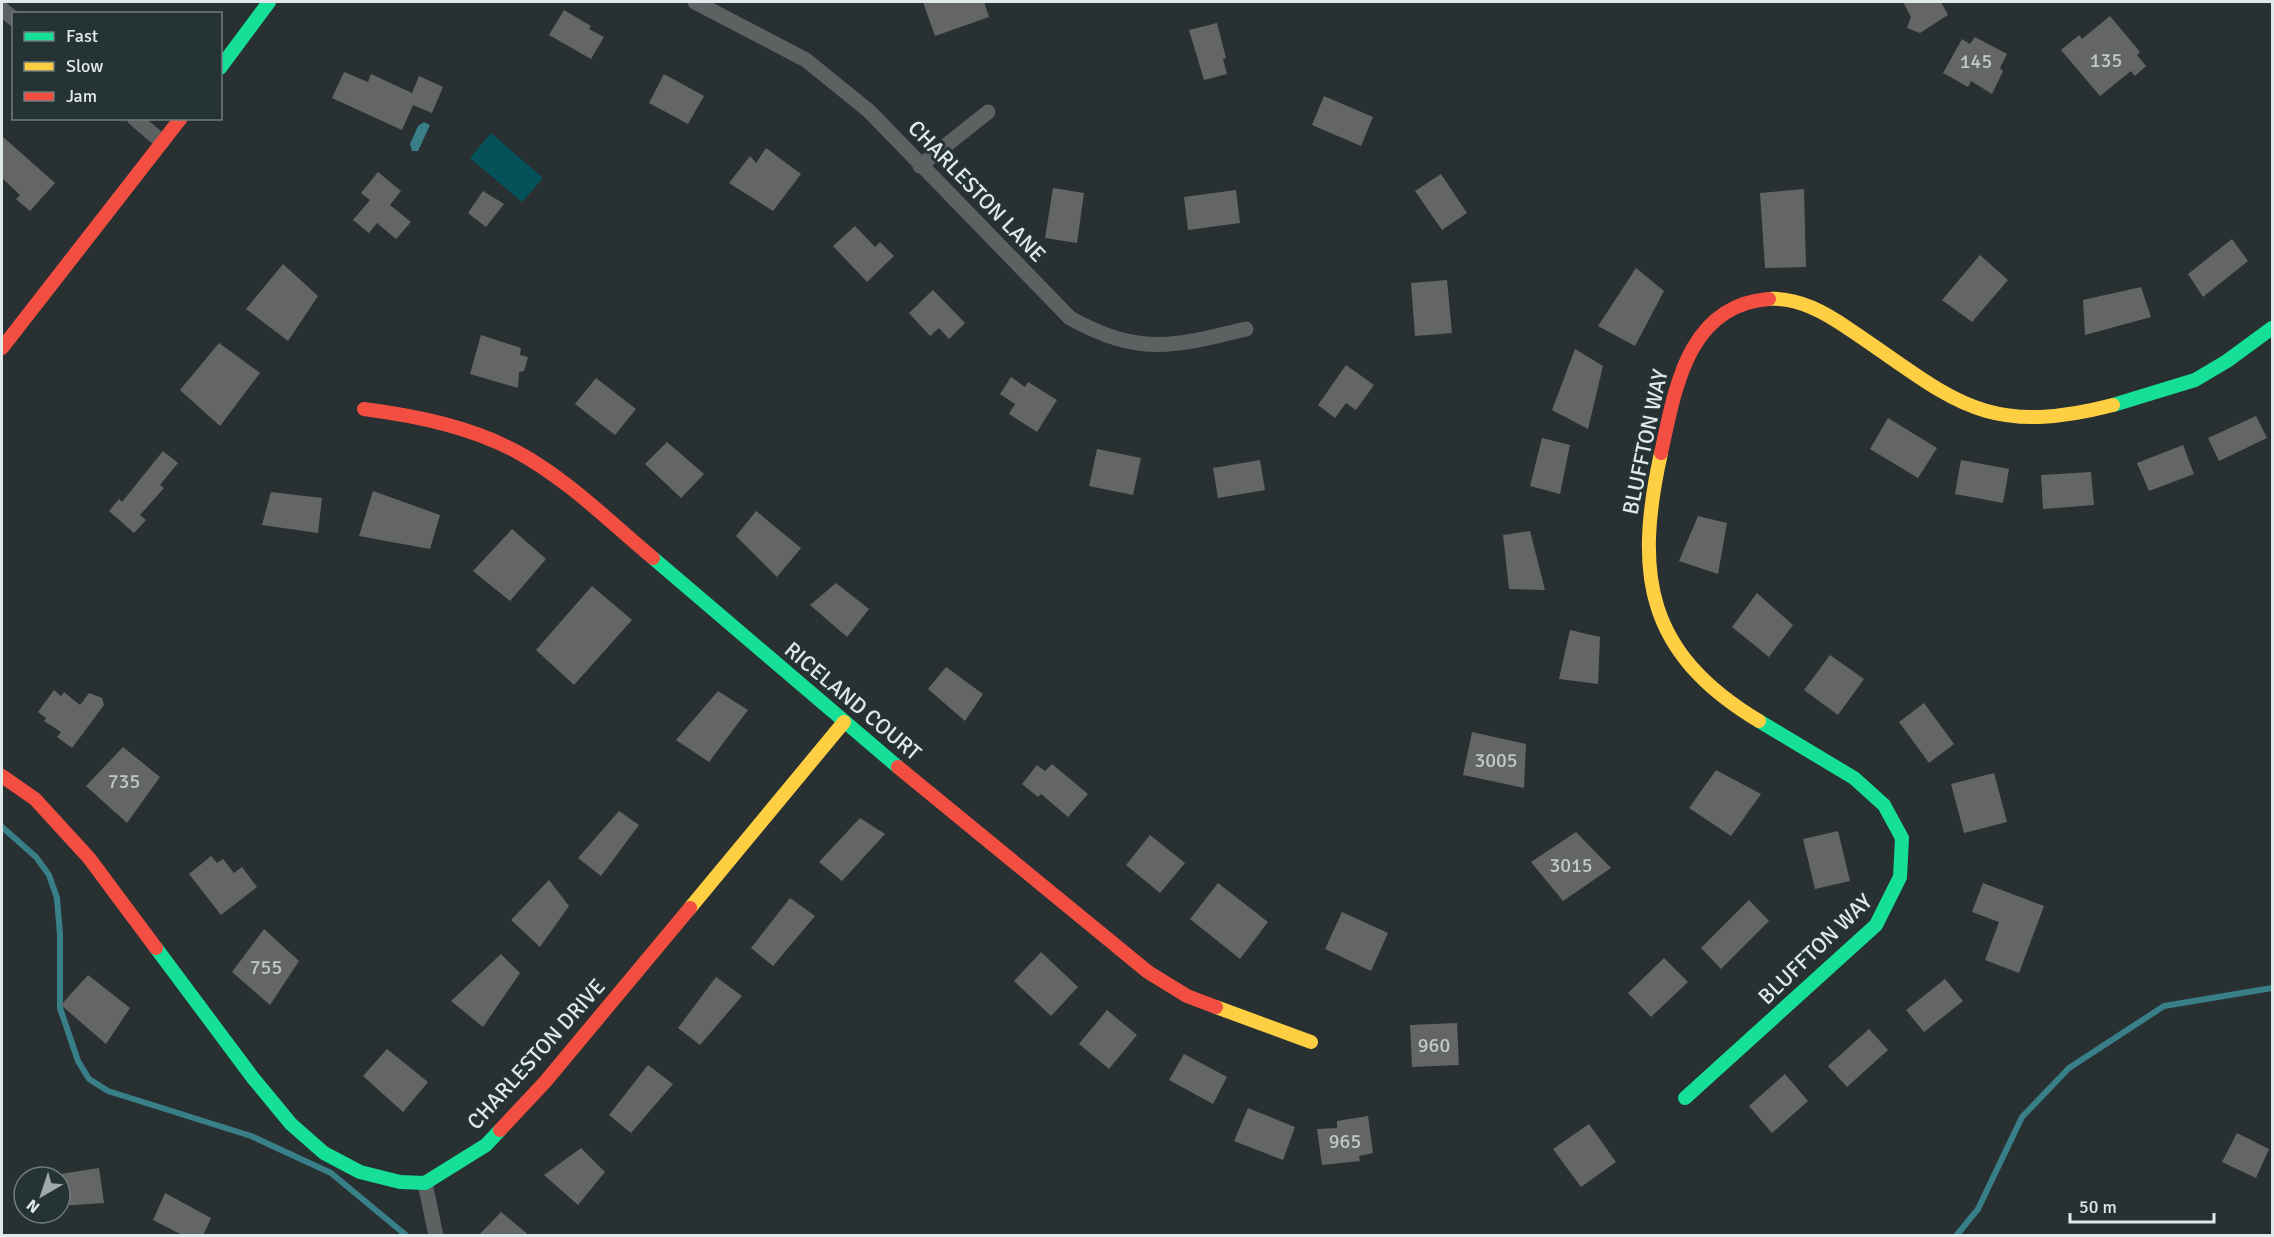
<svg xmlns="http://www.w3.org/2000/svg" width="2274" height="1237" font-family="Signika,sans-serif">
  <rect width="100%" height="100%" fill="#283032"/>
  <!-- green -->
  <path fill="#05525a" d="M491,133l52,45 -21,24 -52,-44z"/>
  <!-- water -->
  <path fill="#397f88" d="M424,122l6,3 -12,26h-6l-2,-7 8,-18z"/>
  <g fill="none" stroke-linecap="round" stroke-linejoin="round">
    <!-- stream -->
    <path stroke="#397f88" stroke-width="6" d="M2,827l34,30 13,18 8,23 3,37v73l18,53 11,18 19,12 143,45 80,37 76,63
      M1956,1236l22,-27 44,-92 47,-49 95,-62 108,-18"/>
  </g>
  <!-- building -->
  <path fill="#646665" d="M923,2h61l5,15 -54,19z
    M1903,2h38l7,13 -28,18 -13,-5 4,-11z
    M564,10l27,16 -2,3 15,8 -13,22 -42,-24z
    M2110,16l30,36 -3,3 9,11 -11,10 -4,-5 -31,25 -39,-46 18,-15 3,4z
    M1217,23l9,35 -3,1 4,15 -23,6 -15,-50z
    M1975,37l32,17 -7,14 3,3 -11,23 -21,-13 -3,6 -25,-14 19,-34 8,5z
    M344,72l24,10 3,-8 41,19 7,-17 24,11 -11,26 -19,-8 -11,25 -70,-32z
    M664,74l40,22 -16,28 -39,-21z
    M1324,96l49,21 -12,29 -49,-21z
    M2,136l53,47 -25,28 -14,-12 4,-4 -18,-17z
    M766,148l35,26 -28,37 -44,-28 21,-27 6,7z
    M378,172l23,19 -11,14 21,17 -15,17 -19,-16 -8,10 -16,-13 17,-20 -9,-7z
    M1441,174l26,39 -25,17 -27,-39z
    M1053,188l31,5 -7,50 -32,-5z
    M1804,189l2,78 -41,1 -5,-75z
    M1236,190l4,33 -52,7 -4,-33z
    M483,191l21,13 -18,23 -18,-14z
    M855,226l20,21 5,-5 14,14 -27,26 -34,-36z
    M2232,239l16,22 -45,36 -15,-23z
    M1980,255l28,25 -36,42 -30,-22z
    M283,264l35,32 -30,45 -42,-32z
    M1636,268l28,23 -29,55 -37,-20z
    M1447,280l5,53 -37,3 -4,-53z
    M2141,287l10,30 -66,18 -2,-35z
    M933,290l32,33 -16,16 -10,-11 -9,8 -21,-23z
    M481,335l40,13 -1,7 8,2 -4,14 -5,1 -1,16 -48,-14z
    M219,343l41,30 -40,53 -40,-36z
    M1575,349l28,17 -15,63 -36,-19z
    M1346,365l28,20 -18,25 -10,-7 -11,15 -17,-13z
    M1011,377l14,10 3,-5 29,18 -20,32 -28,-18 6,-10 -15,-10z
    M596,378l40,31 -21,26 -40,-31z
    M2256,416l11,22 -48,23 -11,-23z
    M1888,418l49,30 -19,30 -48,-29z
    M1542,438l28,7 -10,49 -30,-8z
    M667,442l37,32 -23,24 -36,-34z
    M2183,445l11,29 -45,17 -12,-28z
    M1097,449l44,9 -8,37 -44,-9z
    M163,451l15,12 -18,22 4,3 -24,27 6,5 -12,13 -25,-22 10,-12 3,3z
    M1260,460l5,30 -47,8 -5,-30z
    M1961,460l48,9 -6,34 -48,-9z
    M2091,472l3,33 -51,4 -2,-34z
    M373,491l67,24 -10,34 -71,-13z
    M271,492l51,6 -4,35 -56,-8z
    M756,511l45,37 -24,29 -41,-41z
    M1698,516l29,7 -9,51 -39,-13z
    M512,529l34,30 -36,42 -37,-30z
    M1530,531l15,59 -36,-1 -6,-54z
    M836,583l33,26 -22,28 -37,-32z
    M592,586l40,34 -58,65 -38,-35z
    M1757,593l36,32 -24,32 -37,-30z
    M1570,630l30,7 -2,47 -39,-5z
    M1830,655l34,24 -26,36 -34,-25z
    M946,667l37,27 -18,27 -37,-32z
    M54,690l7,6 3,-4 16,13 9,-12 13,5 2,7 -32,43 -15,-11 4,-5 -17,-11 2,-3 -8,-6z
    M718,691l30,19 -39,52 -33,-22z
    M1924,703l30,41 -25,19 -30,-41z
    M1472,732l54,12 -2,44 -61,-13z
    M123,747l37,30 -33,46 -41,-37z
    M1052,764l36,30 -20,23 -27,-23 -3,3 -16,-13 15,-19 8,6z
    M1716,770l45,24 -30,42 -42,-28z
    M1994,773l13,49 -43,11 -13,-49z
    M619,811l20,14 -38,51 -23,-18z
    M860,818l25,16 -43,47 -23,-19z
    M1838,831l12,50 -35,8 -12,-50z
    M1576,832l35,36 -48,33 -32,-39z
    M1150,835l35,28 -25,30 -34,-28z
    M211,856l6,7 6,-4 11,14 8,-6 15,20 -36,28 -32,-41z
    M549,880l20,26 -29,41 -29,-27z
    M1218,883l50,39 -28,37 -50,-40z
    M1983,883l61,23 -25,67 -34,-13 14,-38 -27,-10z
    M790,898l25,18 -42,50 -22,-18z
    M1749,900l20,21 -48,48 -20,-21z
    M1342,912l46,21 -17,38 -46,-22z
    M264,929l35,32 -29,44 -38,-33z
    M1041,952l37,35 -27,29 -37,-35z
    M501,954l19,19 -37,54 -32,-26z
    M1664,958l24,24 -37,35 -23,-24z
    M88,975l42,33 -24,36 -45,-39z
    M716,977l26,19 -42,49 -22,-17z
    M1945,979l18,22 -39,31 -18,-22z
    M1107,1010l30,25 -28,34 -30,-25z
    M1457,1023l2,42 -47,2 -2,-42z
    M1869,1029l19,21 -41,37 -19,-21z
    M387,1049l41,33 -25,30 -40,-36z
    M1184,1054l43,23 -14,27 -44,-24z
    M648,1065l25,19 -42,49 -22,-18z
    M1785,1074l23,27 -36,32 -23,-27z
    M1248,1108l47,19 -12,33 -49,-19z
    M1368,1116l5,37 -14,3 1,5 -38,4 -5,-36 20,-1v-7z
    M1589,1124l27,38 -35,25 -28,-38z
    M2237,1133l32,16 -13,29 -34,-16z
    M581,1148l24,24 -27,33 -34,-30z
    M99,1168l5,35 -44,3v-32z
    M165,1193l46,25 -8,18h-19l-31,-16z
    M501,1212l29,24h-52z"/>
  <g fill="none" stroke-linecap="round" stroke-linejoin="round">
    <!-- street -->
    <path stroke="#5e6162" stroke-width="15" d="M695,2l111,58 63,51 201,207c69,38 103,29 176,11
      M2,9l12,10
      M134,118l28,24
      M920,166l68,-54
      M425,1183l11,53"/>
    <!-- fast -->
    <path stroke="#16e098" stroke-width="14" d="M220,68l49,-66
      M2113,405l82,-25 32,-19 45,-33
      M653,558l245,209
      M156,948l97,130 38,46 33,29 36,19 40,10 25,1 61,-38 14,-15
      M1685,1098l191,-173 24,-48 2,-39 -18,-33 -30,-27 -95,-57"/>
    <!-- slow -->
    <path stroke="#ffcf43" stroke-width="14" d="M1769,299c29,-2 57,14 80,30 102,68 132,110 264,76
      M1661,453c-27,122 -15,200 98,268
      M690,908l154,-186
      M1216,1007l95,35"/>
    <!-- jam -->
    <path stroke="#f24e42" stroke-width="14" d="M2,348l179,-230
      M364,409c53,7 108,18 155,44 49,27 91,69 134,105
      M1661,453c14,-63 26,-148 108,-154
      M898,767l250,205 39,24 29,11
      M2,776l33,23 54,59 67,90
      M500,1130l45,-48 145,-174"/>
  </g>
  <g text-anchor="middle" dominant-baseline="central" stroke-width="6" stroke-linejoin="round" paint-order="stroke">
    <!-- number labels -->
    <g font-size="20" fill="#c1c8c9">
      <text x="2106" y="60">135</text>
      <text x="1976" y="61">145</text>
      <text x="1496" y="760">3005</text>
      <text x="124" y="781">735</text>
      <text x="1571" y="865">3015</text>
      <text x="266" y="967">755</text>
      <text x="1434" y="1045">960</text>
      <text x="1345" y="1141">965</text>
    </g>
    <!-- street labels -->
    <g font-size="22" fill="#e0e9ea" stroke="#253335">
      <text transform="translate(977 191) rotate(46)">CHARLESTON LANE</text>
      <text transform="translate(1645 442) rotate(-78)">BLUFFTON WAY</text>
      <text transform="translate(853 701) rotate(40)">RICELAND COURT</text>
      <text transform="translate(1815 949) rotate(-44)">BLUFFTON WAY</text>
      <text transform="translate(536 1054) rotate(-48)">CHARLESTON DRIVE</text>
    </g>
  </g>
  <!-- border -->
  <rect width="2274" height="1237" fill="none" stroke="#e0e9ea" stroke-width="6"/>
  <!-- legend -->
  <rect x="12" y="12" width="210" height="108" fill="#253335" stroke="#707c7d" stroke-width="1.5"/>
  <rect x="24" y="32" width="30" height="9" fill="#16e098" stroke="#707c7d" stroke-width="1.5"/>
  <text x="66" y="42" font-size="18" fill="#e0e9ea">Fast</text>
  <rect x="24" y="62" width="30" height="9" fill="#ffcf43" stroke="#707c7d" stroke-width="1.5"/>
  <text x="66" y="72" font-size="18" fill="#e0e9ea">Slow</text>
  <rect x="24" y="92" width="30" height="9" fill="#f24e42" stroke="#707c7d" stroke-width="1.5"/>
  <text x="66" y="102" font-size="18" fill="#e0e9ea">Jam</text>
  <!-- north arrow -->
  <g transform="translate(42 1195) rotate(219)"><circle r="28" fill="#253335" stroke="#707c7d" stroke-width="1.5"/>
  <path d="M0-4.5L10 22L0 15L-10 22Z" fill="#a0a8aa"/>
  <text y="-9" font-size="16" font-weight="bold" text-anchor="middle" fill="#e0e9ea">N</text>
  </g>
  <!-- scale -->
  <path d="M2070 1213v9h144v-9" fill="none" stroke="#e0e9ea" stroke-width="3"/>
  <text x="2079" y="1213" font-size="18" fill="#e0e9ea" stroke="#253335" stroke-width="4.5" paint-order="stroke">50 m</text>
</svg>
